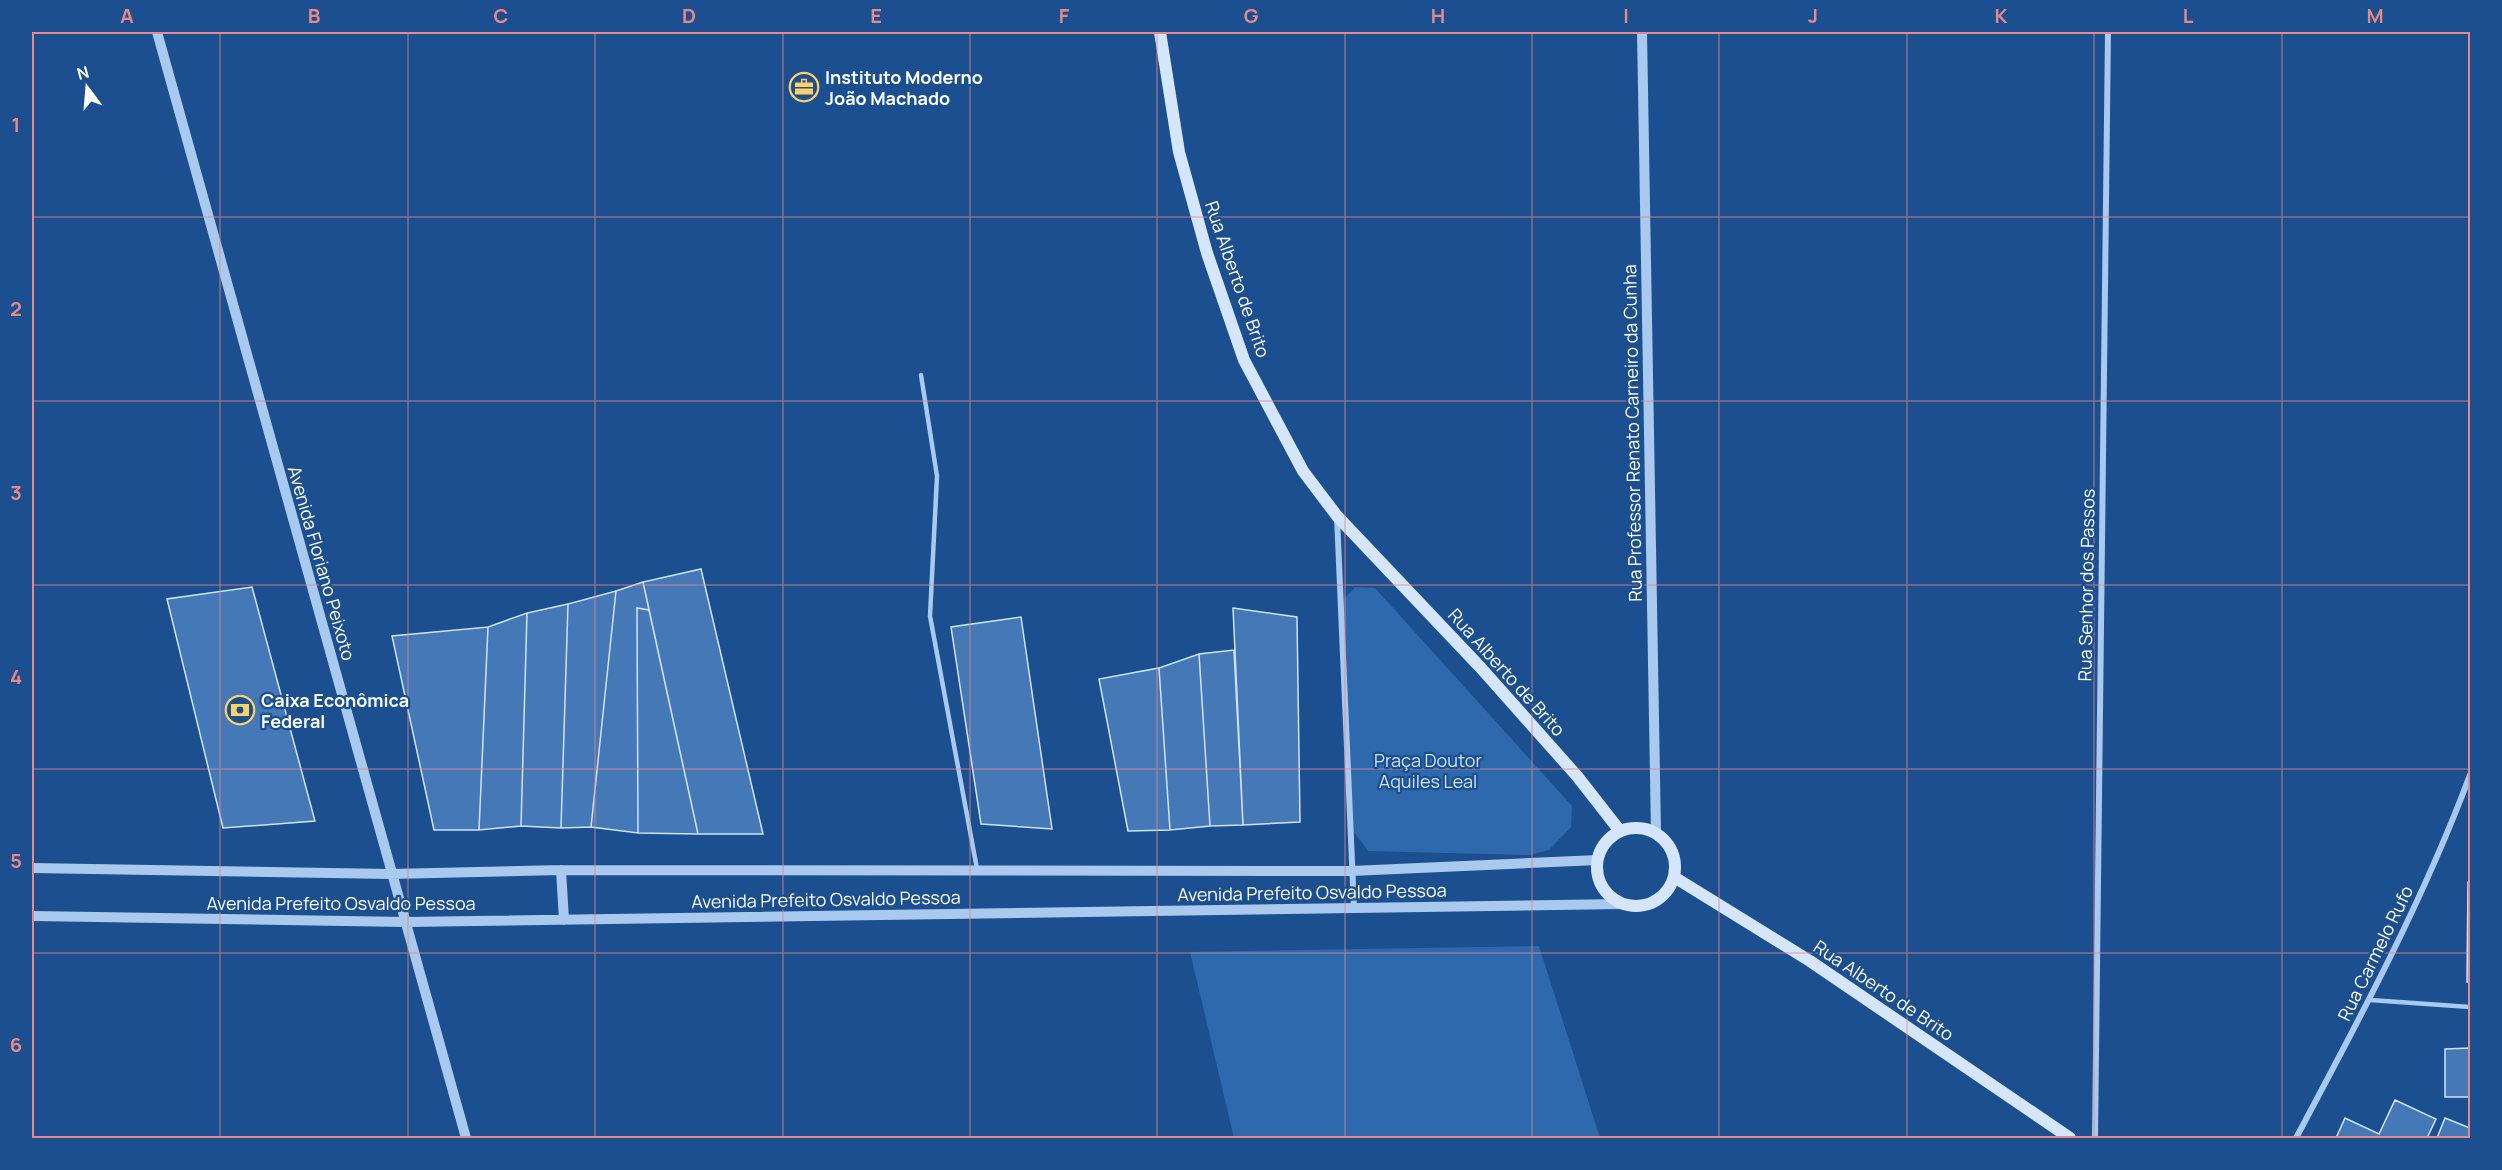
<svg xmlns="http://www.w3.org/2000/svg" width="2502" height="1170" font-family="Manrope,sans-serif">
  <rect width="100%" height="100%" fill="#1b4f8f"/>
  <!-- green -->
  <path fill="#2e69ad" d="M1355,587l20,1 197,218 -1,21 -22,23 -20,5 -161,-4 -14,-19 -7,-22 -3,-211z
    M1539,946l61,192h-366l-44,-186z"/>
  <!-- building -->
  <path fill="#4478b7" stroke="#cfe3fa" stroke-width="1.5" d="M701,569l62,265h-65l-55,-252z
    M643,582l6,28 -12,-2 1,225 -47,-6 25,-236z
    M252,587l63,234 -92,7 -56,-229z
    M616,591l-25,236 -30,1 7,-224z
    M568,604l-7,224 -40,-2 6,-213z
    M637,608l12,2 49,224 -60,-1z
    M1233,608l64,9 3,205 -57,3z
    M527,613l-6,213 -42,4 9,-203z
    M1021,617l31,212 -71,-5 -30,-197z
    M488,627l-9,203h-45l-42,-194z
    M1234,650l9,175 -33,1 -11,-172z
    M1199,654l11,172 -40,4 -11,-162z
    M1159,668l11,162 -42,1 -29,-152z
    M2468,882h2v100h-3z
    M2470,1048v49h-25v-48z
    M2395,1100l41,19 -9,19h-91l9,-20 34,16z
    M2445,1118l25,10v10h-33z"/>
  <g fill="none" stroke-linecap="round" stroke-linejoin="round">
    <!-- service -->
    <path stroke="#a9c9ee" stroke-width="4.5" d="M921,375l16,101 -7,140 47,253
      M2370,1000l100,7"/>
    <!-- minor -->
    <path stroke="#a9c9ee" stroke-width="6" d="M1337,517l17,391
      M2095,1138l13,-1106
      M2296,1138c63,-118 127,-237 174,-363"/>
    <!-- tertiary -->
    <path stroke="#a9c9ee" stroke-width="10" d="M157,32l309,1106
      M1642,32l14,801
      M32,868l359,6 170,-4 790,1 247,-11
      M561,870l3,50
      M32,916l374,6 1215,-18"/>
    <!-- secondary -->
    <path stroke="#d6e6fa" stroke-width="12" d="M1160,32l19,120 28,101 37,107 59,111 34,45 144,152 96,108 43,55
      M1597 867a39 39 0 1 1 78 0a39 39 0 1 1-78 0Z
      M1674,877l136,84 260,177"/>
  </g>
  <!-- grid -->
  <path fill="none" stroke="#e88989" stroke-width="1.5" stroke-opacity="0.55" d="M220,32v1106M408,32v1106M595,32v1106M783,32v1106M970,32v1106M1157,32v1106M1345,32v1106M1532,32v1106M1719,32v1106M1907,32v1106M2094,32v1106M2282,32v1106M32,217h2438M32,401h2438M32,585h2438M32,769h2438M32,953h2438"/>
  <!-- icons -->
  <defs>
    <g id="office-ring" transform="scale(1.5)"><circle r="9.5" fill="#1b4f8f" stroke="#ffd166" stroke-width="1.5"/><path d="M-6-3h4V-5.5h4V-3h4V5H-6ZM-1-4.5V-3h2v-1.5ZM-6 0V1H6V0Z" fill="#ffd166"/></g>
    <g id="bank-ring" transform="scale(1.5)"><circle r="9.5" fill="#1b4f8f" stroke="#ffd166" stroke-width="1.5"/><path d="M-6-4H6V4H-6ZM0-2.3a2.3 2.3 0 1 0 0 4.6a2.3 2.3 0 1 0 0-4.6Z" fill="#ffd166"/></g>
  </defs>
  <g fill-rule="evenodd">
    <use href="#office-ring" x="804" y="87"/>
    <use href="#bank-ring" x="240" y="710"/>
  </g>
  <g text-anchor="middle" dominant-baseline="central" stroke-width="4.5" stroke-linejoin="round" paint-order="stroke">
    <!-- poi labels -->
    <g font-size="18" font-weight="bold" fill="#fff" stroke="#1b4f8f" text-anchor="start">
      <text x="825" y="77">Instituto Moderno<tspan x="825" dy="21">João Machado</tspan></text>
      <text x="261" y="700">Caixa Econômica<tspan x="261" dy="21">Federal</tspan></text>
    </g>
    <!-- street labels -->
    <g font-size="18" fill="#fff" stroke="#1b4f8f">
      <text transform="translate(1238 279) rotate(71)">Rua Alberto de Brito</text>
      <text transform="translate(1632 433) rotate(-91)">Rua Professor Renato Carneiro da Cunha</text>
      <text transform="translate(322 563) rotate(74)">Avenida Floriano Peixoto</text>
      <text transform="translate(2086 585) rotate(-89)">Rua Senhor dos Passos</text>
      <text transform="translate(1507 672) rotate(48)">Rua Alberto de Brito</text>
      <text transform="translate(1312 892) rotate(-1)">Avenida Prefeito Osvaldo Pessoa</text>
      <text transform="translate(826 899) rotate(-1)">Avenida Prefeito Osvaldo Pessoa</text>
      <text x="341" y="903">Avenida Prefeito Osvaldo Pessoa</text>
      <text transform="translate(2375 953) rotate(-64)">Rua Carmelo Rufo</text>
      <text transform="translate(1884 990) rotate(34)">Rua Alberto de Brito</text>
    </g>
    <!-- park labels -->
    <g font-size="18" fill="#cfe3fa" stroke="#1b4f8f">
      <text x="1428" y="760">Praça Doutor<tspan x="1428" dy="21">Aquiles Leal</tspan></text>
    </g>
  </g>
  <!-- border -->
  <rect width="2502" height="1170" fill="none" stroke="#1b4f8f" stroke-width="66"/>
  <!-- north arrow -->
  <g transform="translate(87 87) rotate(344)" stroke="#1b4f8f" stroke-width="4.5" paint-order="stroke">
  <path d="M0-4.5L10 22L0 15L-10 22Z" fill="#ffffff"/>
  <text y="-9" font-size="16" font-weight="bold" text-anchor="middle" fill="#ffffff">N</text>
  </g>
  <rect x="33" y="33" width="2436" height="1104" fill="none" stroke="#e88989" stroke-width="2"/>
  <g font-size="20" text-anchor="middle" font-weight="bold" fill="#e88989">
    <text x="127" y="23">A</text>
    <text x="314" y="23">B</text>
    <text x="501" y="23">C</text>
    <text x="689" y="23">D</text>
    <text x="876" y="23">E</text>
    <text x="1064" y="23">F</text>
    <text x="1251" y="23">G</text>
    <text x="1438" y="23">H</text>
    <text x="1626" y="23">I</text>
    <text x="1813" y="23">J</text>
    <text x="2001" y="23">K</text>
    <text x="2188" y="23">L</text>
    <text x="2375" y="23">M</text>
    <text x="16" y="132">1</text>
    <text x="16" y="316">2</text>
    <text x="16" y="500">3</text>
    <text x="16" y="684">4</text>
    <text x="16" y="868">5</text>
    <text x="16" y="1052">6</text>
  </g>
</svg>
